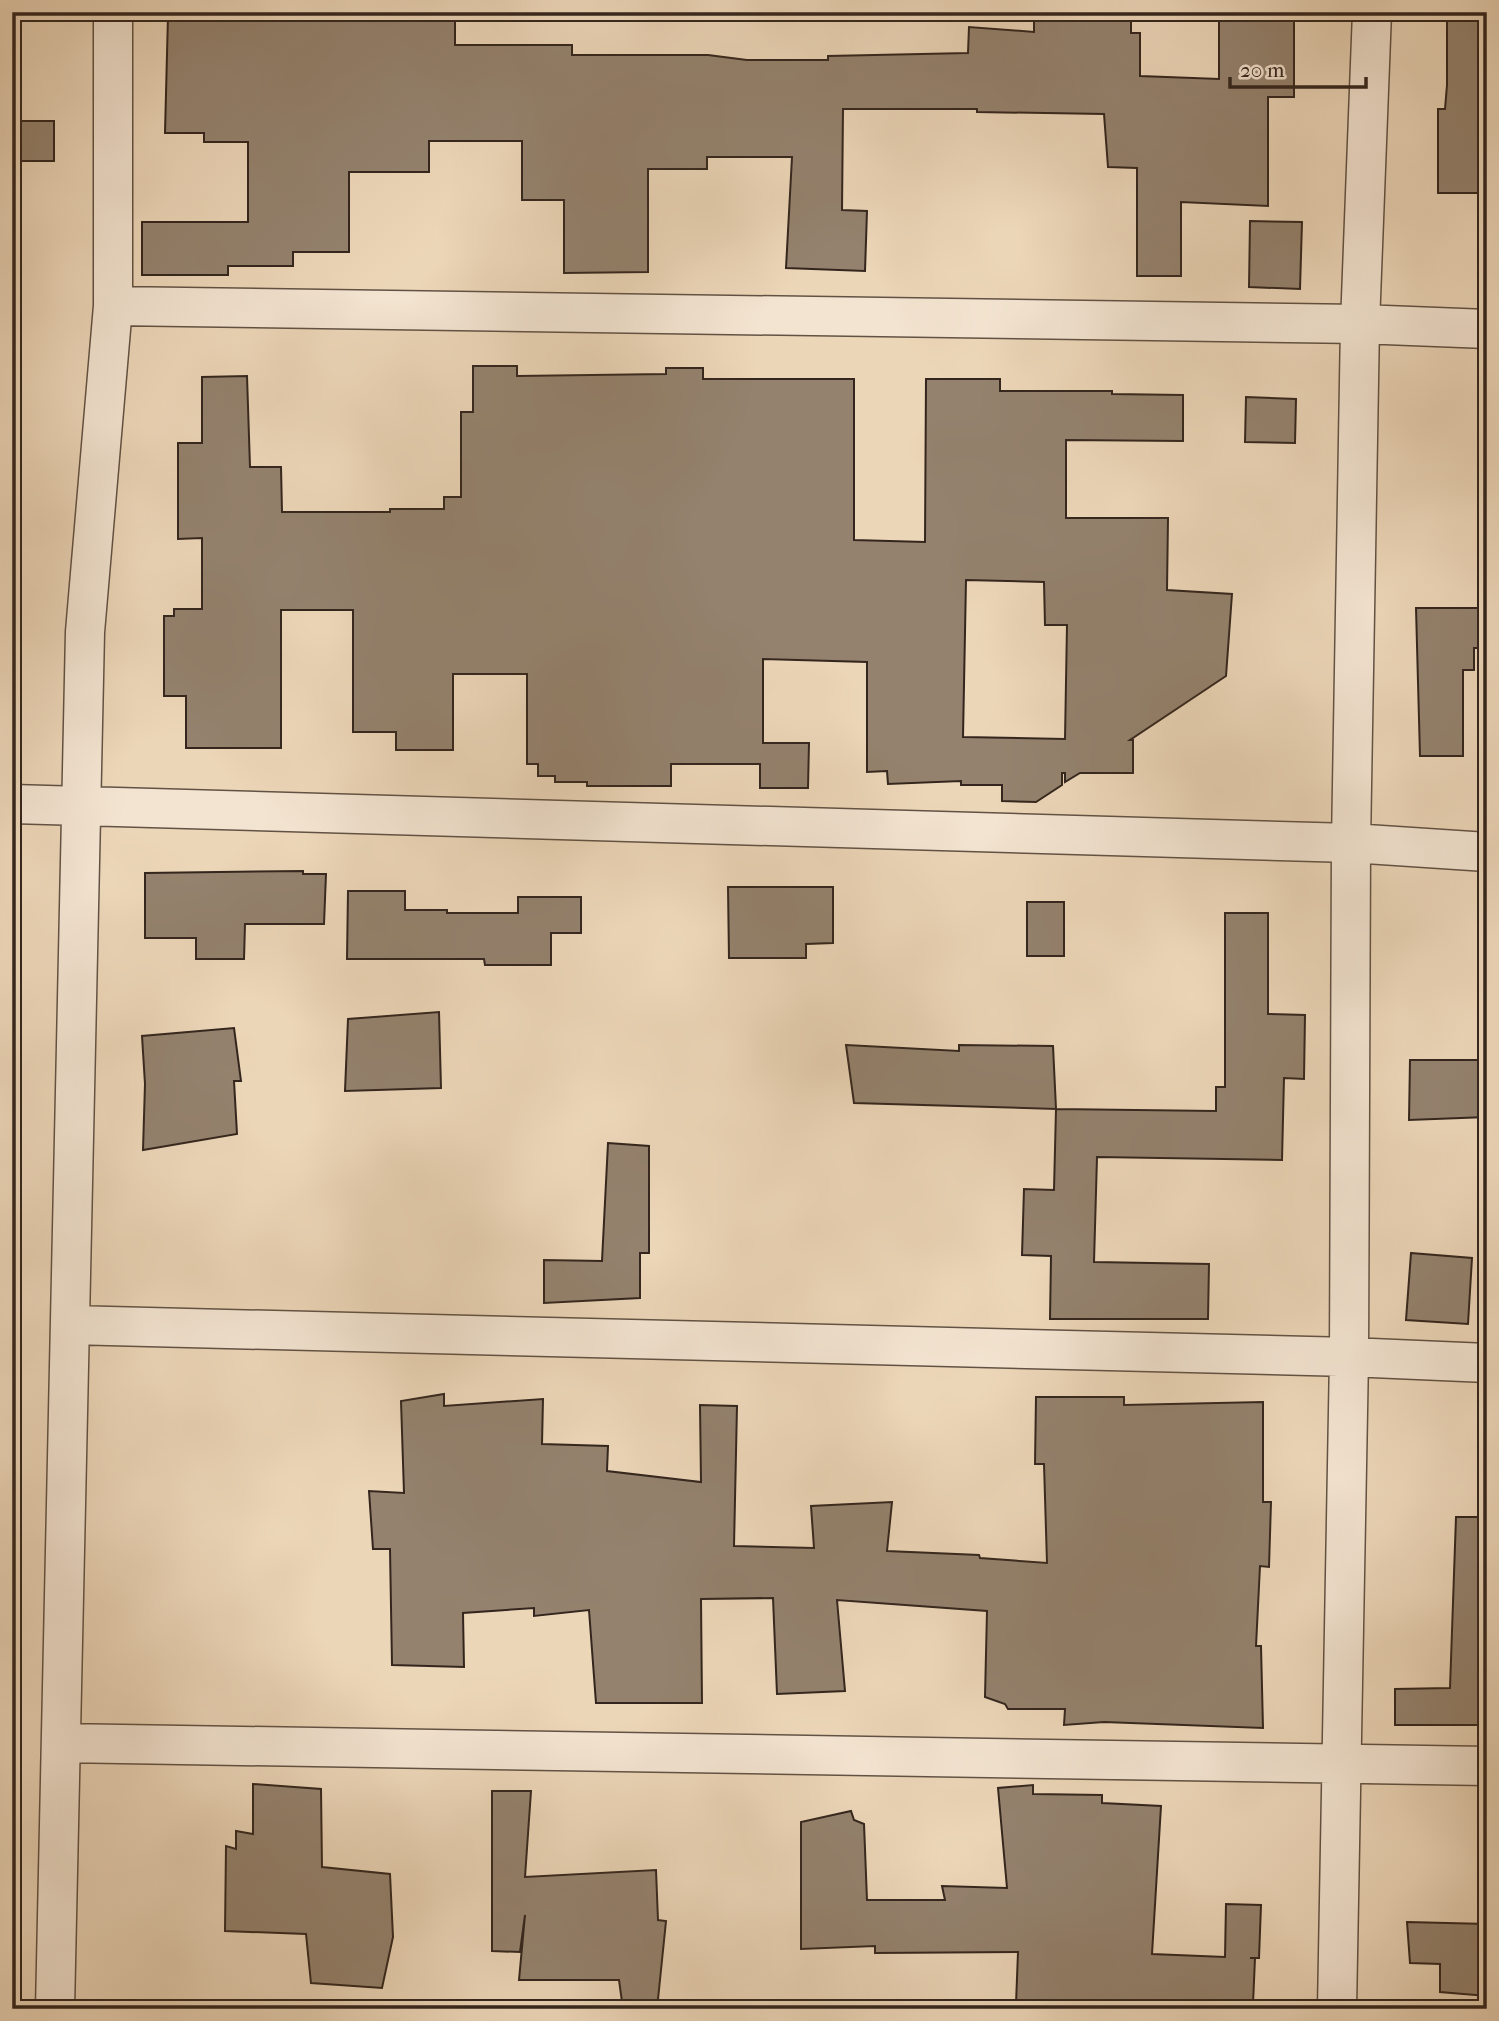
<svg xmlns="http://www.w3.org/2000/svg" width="1499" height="2021" font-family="'IM FELL French Canon',serif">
  <rect width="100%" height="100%" fill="#ecd6b8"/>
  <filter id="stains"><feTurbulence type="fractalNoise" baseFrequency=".00286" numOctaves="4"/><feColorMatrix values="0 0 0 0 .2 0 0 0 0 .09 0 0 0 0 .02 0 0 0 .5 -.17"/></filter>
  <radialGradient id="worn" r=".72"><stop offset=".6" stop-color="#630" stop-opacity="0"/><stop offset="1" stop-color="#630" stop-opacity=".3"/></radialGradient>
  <!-- building -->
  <path fill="#94826e" stroke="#34261e" stroke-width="2" fill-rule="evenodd" d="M222,12h233v33h117v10h136l39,5h81v-4l140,-3 1,-26 65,5v-20h74v7h23v14h9v43l79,3v-67h75v85h-26v109l-87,-4v74h-44v-108l-29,-1 -4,-53 -127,-2v-3h-134l-1,101 25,1 -2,60 -79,-3 6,-111h-85v12h-59v103l-84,1v-73h-42v-59h-93v31h-80v80h-56v14h-65v9h-86v-53h106v-80h-44v-9h-39l3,-118z
    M1447,12h38l2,181h-49v-84h7l2,-24z
    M12,121h42v40h-42z
    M1250,221l52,1 -2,67 -51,-2z
    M473,366h44v10l149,-2v-6h37v11h151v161l71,2 1,-163h74v12h112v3l71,1v46l-117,-1v78h102l-1,72 65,4 -6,82 -96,64h3v33h-53l-15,9v-9h-3v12l-26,17 -34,-1v-16h-41v-4l-73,3 -1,-13 -20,1v-110l-104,-3v84h46l-1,45h-48v-24h-89v22h-84v-4h-32v-6h-17v-12h-11v-90h-74v76h-57v-18h-43v-122h-72v138h-95v-52h-22v-80h10v-7h28v-71l-24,1v-96h24v-66l45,-1 3,91h31l1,45h108v-3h54v-12h17v-85h12zM966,580l78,2 1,43h22l-2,114 -102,-2z
    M1246,397l50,2 -1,44 -50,-1z
    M1416,608h71v40h-13v22h-11v86h-43z
    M303,871v3h23l-2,50h-79l-1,35h-48v-21h-51v-65z
    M728,887h105v56l-27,1v14h-77z
    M348,891h57v19h42v3h71v-16h63v36h-30v32h-66l-1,-6h-137z
    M1027,902h37v54h-37z
    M1225,913h43v101l37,1 -1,64 -20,-1 -2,82 -185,-3 -3,105 115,2 -1,55h-158l1,-63 -29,-1 2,-66 30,1 2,-81 160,2v-24h9z
    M439,1012l2,76 -96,3 3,-72z
    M234,1028l7,53h-7l3,53 -94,16 2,-66 -3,-48z
    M846,1045l113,6v-6l94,1 3,63 -202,-6z
    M1410,1060h77v57l-78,3z
    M608,1143l41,3v107h-9v45l-96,5v-43l58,1z
    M1411,1253l61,5 -4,66 -62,-4z
    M444,1394v12l99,-7 -1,45 66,2 -1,25 94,11 -1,-77 37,1 -3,140 80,2 -3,-42 81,-4 -5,49 92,4 1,3 67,5 -3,-99h-9l1,-67h88v8l139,-3v100h8l-2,65 -9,-1 -4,80h5l2,82 -159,-6 -40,3 1,-16h-57l-3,-5 -20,-7 2,-86 -150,-11 8,91 -68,3 -4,-96 -72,1 1,104h-106l-7,-93 -55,6v-8l-71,5 1,54 -72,-2 -2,-116h-17l-4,-58 35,2 -3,-92z
    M1456,1517h31v208h-92v-36l55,-1z
    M253,1784l68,5 1,78 68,7 3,63 -11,51 -71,-5 -5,-49 -81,-3 1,-85 10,3v-18l17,3z
    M1033,1785v9l69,1v8l59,3 -9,148 73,3 1,-53 35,1 -2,53h-9h5l-2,46h-237l2,-52 -143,1v-7l-74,3v-127l50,-11 3,9 10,4 3,76h78l-3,-14 65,2 -9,-100z
    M492,1791h39l-6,86 131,-7 2,50 8,1 -9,88h-34l-4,-29h-100l6,-65 -5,37 -28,-1z
    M1407,1922l80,2v72l-47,-4v-28l-30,-1z"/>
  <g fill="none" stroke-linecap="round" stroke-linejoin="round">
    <!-- minor casing -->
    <g stroke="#625244" stroke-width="41">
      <path id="minor" d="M113,306l1247,18 127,5
        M12,804l1339,39 136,9
        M70,1325l1279,32 138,6
        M61,1743l1426,23
        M55,2009l30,-1377 28,-326v-294
        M1337,2009l12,-652 2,-514 9,-519 12,-312"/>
    </g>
    <!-- minor -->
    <use href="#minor" stroke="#f3e4d1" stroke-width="38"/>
  </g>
  <!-- margin -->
  <rect width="1499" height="2021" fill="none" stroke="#ecd6b8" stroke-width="42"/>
  <rect x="14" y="14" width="1471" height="1993" fill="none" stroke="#34261e" stroke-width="3.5"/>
  <rect x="21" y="21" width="1457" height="1979" fill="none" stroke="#34261e" stroke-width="2"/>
  <!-- scale -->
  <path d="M1230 77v10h136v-10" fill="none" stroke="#34261e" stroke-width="3.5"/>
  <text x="1240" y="77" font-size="21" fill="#34261e" stroke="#f3e4d1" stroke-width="5" paint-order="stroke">20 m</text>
  <rect width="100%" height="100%" filter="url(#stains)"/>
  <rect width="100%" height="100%" fill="url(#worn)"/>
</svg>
